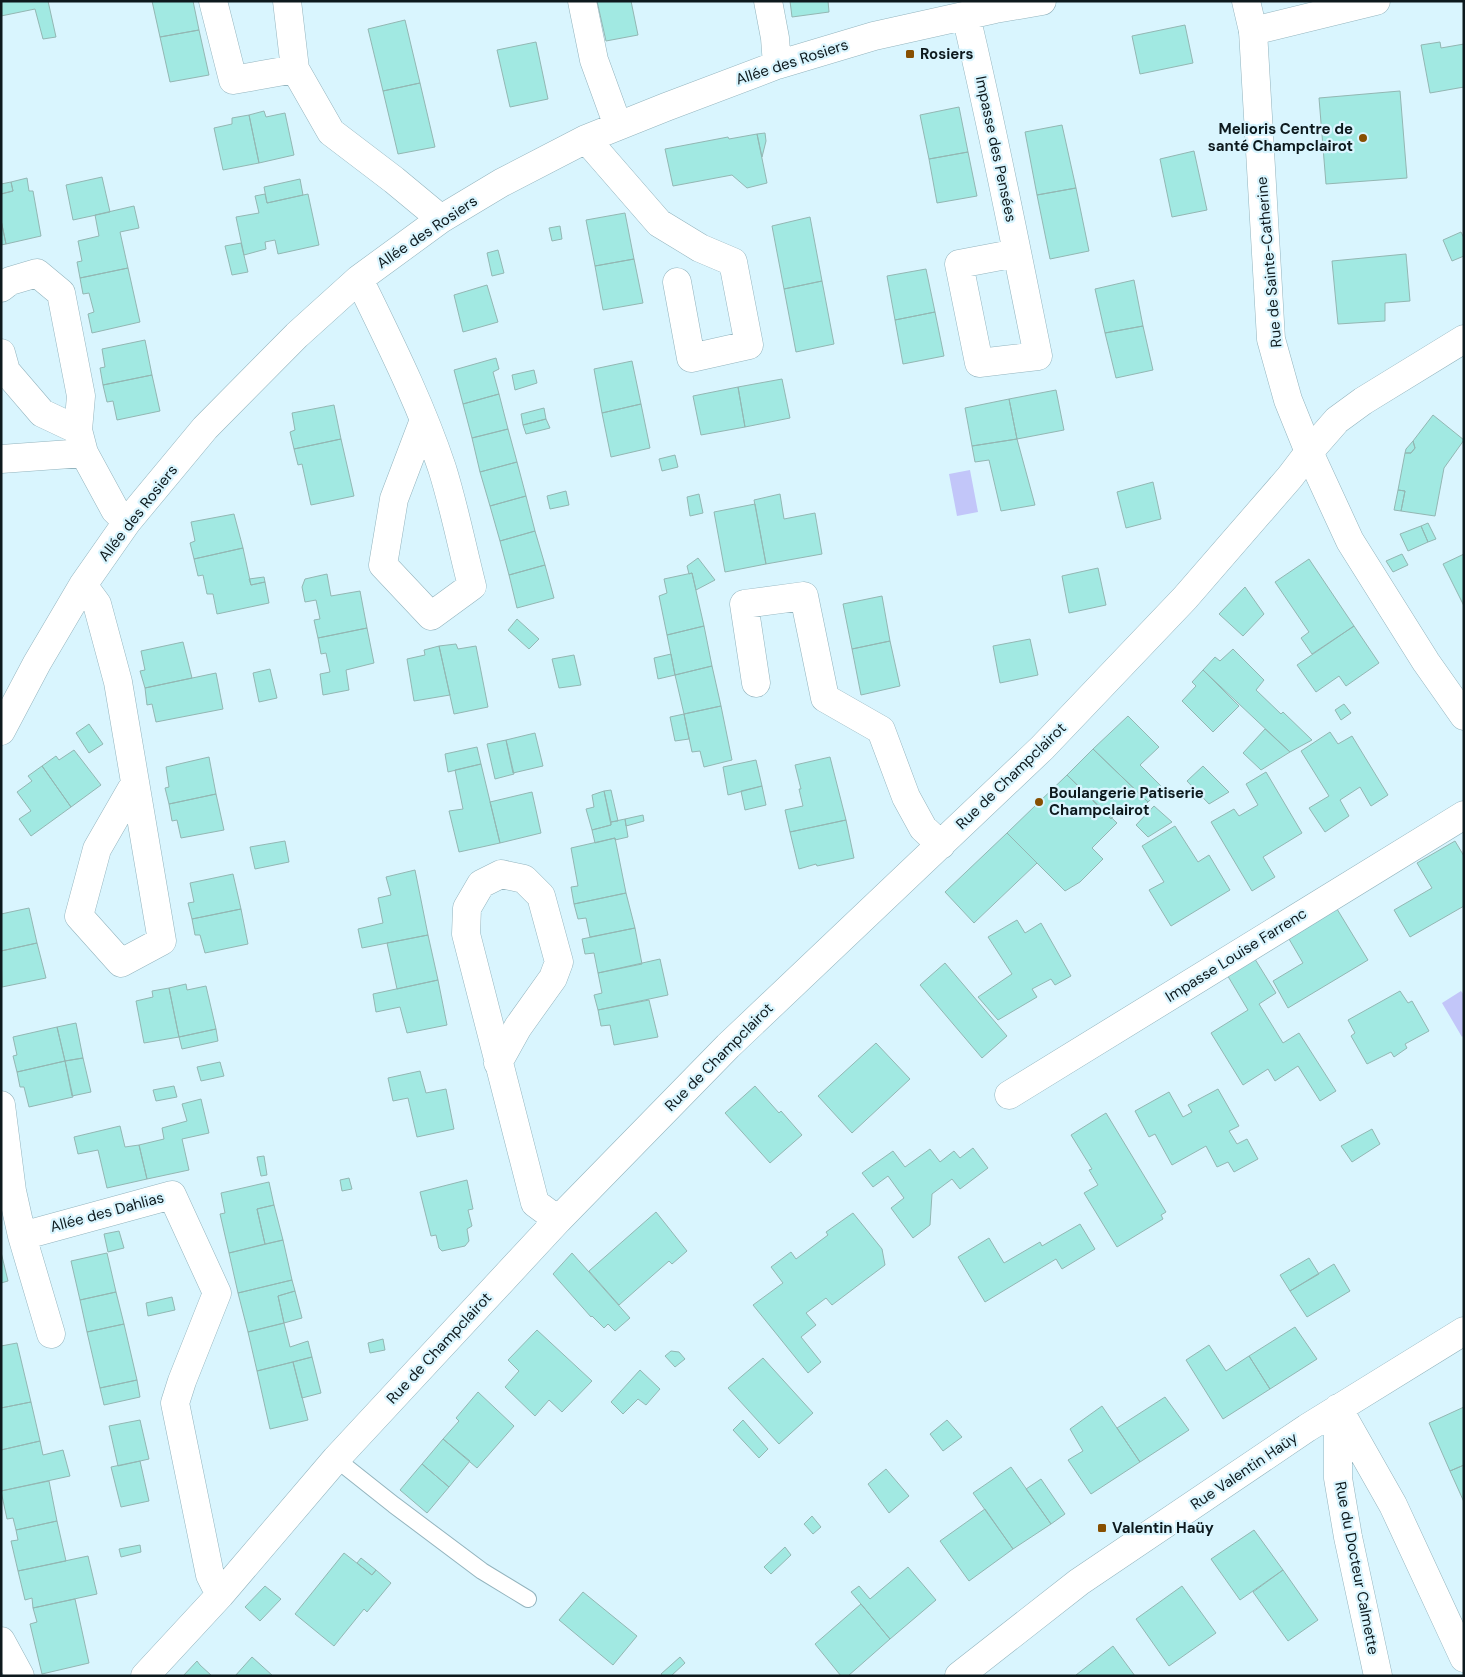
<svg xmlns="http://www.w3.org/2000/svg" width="1465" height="1677" font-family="'DM Sans',sans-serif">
  <rect width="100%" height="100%" fill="#d9f5fe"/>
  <!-- water -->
  <path fill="#c2c6f9" d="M970,470l8,42 -21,4 -8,-42z
    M1461,991l3,4v40l-2,2 -20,-34z"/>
  <!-- building -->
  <path fill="#a1e9e2" stroke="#93b7b3" d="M1,1h47l8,36 -13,2 -8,-30 -34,7z
    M152,1h41l6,29 -39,7z
    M597,1h34l7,34 -32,6z
    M790,1h38l1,11 -37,5z
    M405,20l15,63 -37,8 -15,-62z
    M1185,25l8,38 -53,11 -8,-38z
    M199,30l10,45 -39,7 -10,-45z
    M536,42l12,57 -38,8 -13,-57z
    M1440,42l1,6 23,-4v43l-34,6 -9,-48z
    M420,83l15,64 -37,7 -15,-63z
    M1400,91l7,87 -81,6 -7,-86z
    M959,107l9,45 -39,7 -9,-44z
    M264,111l2,6 19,-4 9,42 -35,8 -10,-48z
    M249,115l10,48 -36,7 -9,-42 18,-4v-6z
    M1062,125l14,63 -39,7 -12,-63z
    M765,133l1,8 -4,16 -5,-23z
    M757,134l10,49 -20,5 -15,-13 -59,11 -8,-37 63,-12 1,2z
    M1194,151l13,59 -35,7 -12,-58z
    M968,152l9,44 -40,7 -8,-44z
    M102,177l8,35 -37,8 -7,-35z
    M27,178l2,13h4l8,45 -35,8 -5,-24v-26l12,-3 -2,-9z
    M300,179l3,16 -36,8 -3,-16z
    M11,182l2,9 -12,3v-10z
    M1076,188l13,63 -39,8 -13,-64z
    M265,194l2,9 41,-9 11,51 -41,9 -3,-14 -10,2 1,7 -22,6 -8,-38 23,-4 -4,-17z
    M134,206l5,22 -19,4 8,36 -48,10 -3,-16 5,-1 -4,-20 21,-5 -4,-21z
    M625,213l9,46 -39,7 -9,-46z
    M810,217l12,64 -38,8 -12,-63z
    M1,220l5,24 -5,1z
    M560,226l2,13 -10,2 -3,-13z
    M1461,232l3,6v18l-12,5 -9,-21z
    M241,243l7,29 -16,3 -7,-29z
    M498,250l6,23 -12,3 -5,-23z
    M1406,254l4,47 -25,2v18l-47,3 -6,-63z
    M634,259l9,44 -40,7 -8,-44z
    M128,268l12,54 -48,11 -4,-19 6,-2 -5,-19 -6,1 -3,-16z
    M926,269l9,43 -40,8 -8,-44z
    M1134,280l9,46 -38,7 -10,-44z
    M822,281l12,63 -38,8 -12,-63z
    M487,285l11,37 -35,10 -9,-37z
    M935,312l9,44 -41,8 -8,-44z
    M1143,326l10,44 -37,8 -11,-45z
    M145,340l7,35 -49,10 -3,-17 5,-1 -3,-18z
    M496,358l3,11 -6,3 6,22 -36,10 -9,-34z
    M632,361l9,43 -39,9 -8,-44z
    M534,370l3,13 -22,7 -3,-15z
    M152,375l8,36 -43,9 -4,-19 -6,1 -4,-17z
    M782,379l8,39 -45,9 -7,-40z
    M738,387l7,40 -44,8 -8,-39z
    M1056,390l8,40 -47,9 -8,-40z
    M499,394l9,35 -36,9 -9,-34z
    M1009,399l8,40 -45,7 -7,-38z
    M641,404l9,44 -39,9 -9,-44z
    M334,405l7,34 -47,10 -4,-17 5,-2 -3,-17z
    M544,408l2,11 -23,6 -2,-11z
    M1433,415l31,25 -20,28 -9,48 -34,-5 4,-20 -7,-1 7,-37h6l4,-5 -2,-7z
    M546,419l4,9 -24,6 -3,-9z
    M508,429l9,33 -37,10 -8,-34z
    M341,439l13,57 -43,9 -9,-41 -4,1 -4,-16z
    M1017,439l18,66 -34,6 -12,-51 -14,2 -3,-16z
    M1413,441l2,7 -4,5h-6l1,-4z
    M675,455l3,12 -16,4 -3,-12z
    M517,462l9,34 -36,10 -10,-34z
    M1153,482l8,37 -35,9 -9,-36z
    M1398,490l7,1 -4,20 -7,-1z
    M566,491l3,14 -19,4 -3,-13z
    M699,494l4,19 -13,3 -3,-19z
    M780,494l4,25 31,-6 7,41 -56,10 -12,-64z
    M526,496l9,35 -35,10 -10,-35z
    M755,504l11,60 -41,8 -11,-60z
    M234,514l9,34 -49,11 -4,-16 5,-2 -4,-19z
    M1428,523l8,16 -8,3 -7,-16z
    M1421,526l7,16 -20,9 -8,-17z
    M535,531l10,34 -36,10 -9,-34z
    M243,548l8,37 14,-3 4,21 -52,11 -4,-20h-6l-4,-19 -5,1 -4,-17z
    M1402,554l6,11 -15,7 -7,-11z
    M1464,554v52l-21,-42z
    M698,558l17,22 -19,10 -4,-17 -3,1 -2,-8z
    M1309,559l45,67 -42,28 -11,-16 8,-6 -34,-50z
    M545,565l9,33 -37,10 -8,-33z
    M1098,568l8,37 -37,8 -7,-37z
    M692,573l12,53 -37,9 -8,-39 8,-3 -3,-14z
    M327,574l4,22 29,-5 7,37 -49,10 -4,-18 6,-1 -4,-19 -11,2 -3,-15 3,-8z
    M264,577l1,5 -14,3 -2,-6z
    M1245,587l19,27 -21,22 -24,-22z
    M882,596l8,45 -38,8 -9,-45z
    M517,619l22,20 -10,10 -21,-19z
    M704,626l8,40 -37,9 -8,-40z
    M1354,626l25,37 -33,23 -7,-10 -23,16 -19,-27z
    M367,628l7,35 -28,7 3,20 -26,5 -3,-21 10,-2 -4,-19 -5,1 -3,-16z
    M1030,639l8,36 -38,8 -7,-37z
    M890,641l10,45 -39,9 -9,-46z
    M183,642l9,36 -47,10 -5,-17 5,-1 -4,-19z
    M456,644l2,5 18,-3 12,61 -34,7 -15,-68z
    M439,646l11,49 -36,6 -7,-42 18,-4 -1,-5z
    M1233,649l31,31 -8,10 25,24 2,-2 29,28 -22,12 -87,-82 12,-13 5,4z
    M671,654l4,21 -17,4 -4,-21z
    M574,655l7,30 -22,3 -7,-29z
    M712,666l9,40 -37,8 -9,-39z
    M270,669l7,29 -18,4 -6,-29z
    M1203,670l36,36 -26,26 -31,-31 14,-15 -4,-4z
    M216,673l7,36 -67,13 -4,-18 -5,1 -2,-17z
    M1344,704l7,9 -10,7 -6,-10z
    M721,706l11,54 -28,7 -4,-16 -8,1 -8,-38z
    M684,714l5,25 -14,2 -5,-24z
    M1128,716l31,31 -19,18 23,23 -15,14 -55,-53z
    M89,724l14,20 -14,9 -13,-20z
    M1265,729l25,23 -29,18 -18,-17z
    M1330,732l8,12 14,-8 36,59 -17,11 -11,-19 -20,13 9,16 -24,16 -16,-24 20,-12 -28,-45z
    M535,733l8,33 -30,7 -7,-33z
    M506,740l8,34 -19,5 -8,-35z
    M477,747l4,17 -33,8 -3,-18z
    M1093,749l55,53 -9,9 -6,-6 -12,12 -5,-3 -5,5 -44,-44z
    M74,750l27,35 -30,22 -29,-41 14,-10 3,4z
    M209,757l7,37 -47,10 -4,-16 4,-1 -3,-20z
    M830,757l16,63 -56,12 -5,-22 18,-4 -4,-17h2l-6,-24z
    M756,760l6,26 -34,9 -5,-28z
    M481,764l19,79 -41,9 -10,-41 14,-2 -8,-39z
    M42,766l29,41 -40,29 -12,-17 12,-8 -14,-19 15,-11 -4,-5z
    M1203,766l26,26 -20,12 -22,-23z
    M1266,772l36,61 -39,24 12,20 -23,14 -41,-69 23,-13 5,7 19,-11 -12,-21z
    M1067,775l50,48 -25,25 11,11 -23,23 -15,9 -58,-58z
    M762,786l4,19 -21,5 -4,-19z
    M611,790l7,31 -7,1 -7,-31z
    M604,791l7,34 -19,5 -6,-21 8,-2 -2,-12z
    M532,792l9,41 -41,10 -10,-41z
    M216,794l8,36 -43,8 -4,-18 -5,1 -3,-17z
    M1154,806l18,16 -24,15 -12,-12z
    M643,815l1,6 -18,5 -1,-7z
    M625,819l3,18 -13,3v-2l-20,5 -3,-13 19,-5v-3z
    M846,820l8,38 -37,8 -1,-2 -17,5 -9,-37z
    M1175,826l23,36 11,-7 21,35 -59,36 -22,-36 15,-8 -22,-36z
    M1007,833l30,30 -63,60 -29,-31z
    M615,838l11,55 -52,11 -3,-17 7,-1 -7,-38z
    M285,841l4,21 -34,7 -5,-22z
    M1455,841l9,15v50l-54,31 -16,-27 38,-22 -15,-25z
    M415,870l13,65 -66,13 -4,-19 25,-6 -5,-25 13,-3 -5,-18z
    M233,874l8,35 -49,10 -4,-16 6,-1 -4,-19z
    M626,893l9,35 -45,9 -4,-19 -8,1 -4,-15z
    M29,908l8,35 -36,8v-37z
    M241,909l7,35 -43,9 -5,-18h-5l-3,-16z
    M1337,909l31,51 -80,48 -15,-27 30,-18 -14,-24z
    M1017,920l8,13 16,-10 30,53 -16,9 -4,-6 -19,10 5,8 -39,23 -20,-23 34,-23 -24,-37z
    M635,928l7,36 -44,9 -4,-20 -9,1 -3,-15z
    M428,935l10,45 -41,9 -10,-46z
    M37,943l9,35 -44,9 -1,-36z
    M1253,956l23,37 -17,11 24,39 16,-10 37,58 -16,10 -22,-35 -23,15 -7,-12 -25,16 -32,-52 37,-23 -22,-37z
    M660,959l8,36 -70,15 -4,-15 8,-2 -4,-20z
    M945,963l62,73 -25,22 -62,-73z
    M438,980l9,45 -40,8 -7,-26 -24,5 -3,-18z
    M186,984l1,6 19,-4 10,43 -37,8 -10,-49z
    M169,988l10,49 -35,6 -8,-42 17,-4 -1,-6z
    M1400,991l8,12 4,-2 17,30 -24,13 2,4 -13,9 -3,-5 -24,12 -16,-28 4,-3 -7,-13z
    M649,1000l9,37 -44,8 -4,-20 -9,1 -3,-16z
    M76,1023l7,35 -18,3 -8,-34z
    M57,1027l8,34 -48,11 -4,-16 4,-1 -4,-18z
    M216,1029l2,12 -36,8 -3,-12z
    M876,1043l34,36 -58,54 -34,-37z
    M83,1058l8,34 -19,4 -7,-35z
    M65,1061l8,36 -44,10 -5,-20h-4l-3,-15z
    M220,1062l4,14 -23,5 -4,-14z
    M420,1071l6,22 20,-4 8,40 -37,8 -9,-39 -15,3 -5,-23z
    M174,1086l3,11 -21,4 -3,-11z
    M755,1086l24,27 2,-2 21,24 -32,28 -45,-50z
    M1218,1089l21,37 -10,5 8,13 10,-5 11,20 -24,13 -6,-10 -11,5 -11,-21 -34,19 -17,-31 -6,3 -14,-26 34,-19 14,25 9,-5 -4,-7z
    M201,1099l8,34 -27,6 7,31 -42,9 -8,-34 25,-6 -2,-11 25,-7 -5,-17z
    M1106,1113l60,99 -5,3 2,4 -46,28 -33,-54 14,-8 -9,-15 3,-1 -21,-34z
    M120,1126l5,21 14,-2 8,34 -40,9 -9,-38 -20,4 -4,-17z
    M1372,1129l8,15 -28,18 -11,-16z
    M973,1148l15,20 -28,21 -8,-10 -20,15 -2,31 -17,13 -22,-30 13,-10 -16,-22 -15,11 -11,-14 31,-22 12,16 25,-18 10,13 14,-11 6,7z
    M264,1156l3,19 -6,1 -4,-19z
    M349,1178l3,11 -10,2 -2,-11z
    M467,1180l6,29 -5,1 4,16 -5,3 2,12 -4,5 -23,5 -3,-3 -3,-13 -5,1 -11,-44z
    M269,1182l5,23 -17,4 8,35 -36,9 -9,-39 5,-1 -4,-20z
    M274,1205l9,35 -18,4 -8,-35z
    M656,1212l31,39 -15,13 -3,-3 -50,44 -30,-34z
    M853,1213l29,36 3,16 -53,40 -6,-7 -20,15 10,12 -15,12 20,25 -13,11 -55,-68 30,-22 -12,-16 20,-15 5,7 32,-24 -2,-3z
    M1080,1224l15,25 -33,20 -6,-10 -71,43 -27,-45 31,-19 15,25 36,-21 2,4z
    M119,1231l5,17 -16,4 -4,-18z
    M283,1240l9,40 -54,13 -9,-40z
    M1,1252l7,29 -7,2z
    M107,1253l9,39 -36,8 -9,-39z
    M572,1253l58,65 -15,13 -7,-7 -4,4 -12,-12 -1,1 -38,-43z
    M1309,1258l10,16 -29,17 -10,-16z
    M1334,1264l16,27 -43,26 -17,-26z
    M292,1280l3,11 -17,5 6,27 -36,9 -10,-39z
    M295,1291l7,27 -18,5 -6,-27z
    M116,1292l8,32 -37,8 -7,-32z
    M172,1297l3,13 -27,6 -2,-13z
    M284,1323l6,24 18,-6 4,16 -55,14 -9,-39z
    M124,1324l13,56 -37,8 -13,-56z
    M1295,1327l22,32 -47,30 -21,-33z
    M537,1330l55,51 -30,31 -13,-12 -14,16 -30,-29 14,-16 -11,-11z
    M383,1339l2,11 -15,3 -2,-10z
    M17,1343l14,59 -30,6v-62z
    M1209,1345l17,26 23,-15 21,33 -47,30 -37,-59z
    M671,1351l8,1 6,7 -10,8 -10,-11z
    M312,1357l9,36 -19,5 -9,-36z
    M763,1358l50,55 -34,31 -51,-56z
    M293,1362l15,58 -38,9 -13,-58z
    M640,1370l20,19 -14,16 -8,-6 -15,15 -12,-12z
    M137,1380l3,17 -36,8 -4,-17z
    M478,1392l36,34 -37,42 -34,-29 16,-18 -3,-3z
    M1165,1397l24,33 -49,32 -23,-34z
    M31,1402l9,39 -39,9v-42z
    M1102,1406l38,56 -49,32 -23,-34 15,-9 -13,-22z
    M1464,1407v58l-14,6 -21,-48z
    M140,1420l9,39 -31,7 -9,-40z
    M743,1420l25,29 -9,9 -26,-28z
    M947,1420l15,17 -19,14 -13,-17z
    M443,1439l27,22 -21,26 -27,-23z
    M40,1441l3,14 20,-5 7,26 -69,15v-41z
    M140,1461l9,40 -28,6 -10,-40z
    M422,1464l27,23 -22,26 -27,-23z
    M1464,1465v37l-14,-31z
    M1011,1467l40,57 -38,25 -40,-56z
    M886,1469l23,27 -20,17 -21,-29z
    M1041,1479l24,35 -14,10 -25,-35z
    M49,1481l8,40 -41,9 -3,-12 -6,1 -6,-28z
    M985,1509l28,40 -44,32 -29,-40z
    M812,1516l9,11 -8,7 -9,-10z
    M57,1521l9,40 -48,10 -7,-30 7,-1 -2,-10z
    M1254,1530l29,40 -43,30 -29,-41z
    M140,1545l1,7 -20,5 -2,-8z
    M785,1547l6,8 -20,19 -7,-7z
    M344,1553l28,22 4,-5 15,13 -24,29 -3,-3 -30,37 -39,-32z
    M88,1556l9,38 -64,14 -1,-10 -7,2 -7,-29z
    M361,1558l15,12 -4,5 -15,-12z
    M908,1567l28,33 -46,39 -39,-47 8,-6 11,13z
    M1283,1570l35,50 -30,21 -35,-49z
    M265,1586l16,13 -21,22 -15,-14z
    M1182,1586l34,47 -47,33 -33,-47z
    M583,1592l54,44 -24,29 -54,-45z
    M75,1599l14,64 -47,11 -12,-50 7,-2 -4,-14z
    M861,1604l29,35 -42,37h-7l-26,-32z
    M1113,1646l22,30h-58l-1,-1z
    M252,1657l21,19h-38z
    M680,1657l5,6 -14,13h-8l-2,-2z
    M197,1661l3,4 12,11h-29z"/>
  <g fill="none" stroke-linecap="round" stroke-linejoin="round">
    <!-- service casing -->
    <g stroke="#93b4be" stroke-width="18">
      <path id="service" d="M336,1459l58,46 88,66 46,28"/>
    </g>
    <!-- minor casing -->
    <g stroke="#93b4be" stroke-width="29">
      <path id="minor" d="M213,1l20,79 62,-11
        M287,1l8,68 36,63 63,48 47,39
        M582,1l12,59 24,66
        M768,1l7,37 2,27
        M966,16c27,113 49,227 72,340l-59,7 -20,-99 58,-11
        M1253,31l123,-30
        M586,139l73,84 41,25 33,14 16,83 -58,13 -14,-76
        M359,279c30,62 61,123 83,189 12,38 20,79 30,118l-41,30 -48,-51 11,-66 30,-79
        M1,288l9,-7 27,-8 24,20 20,103 -3,34 6,23
        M1,353l5,18 36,42 36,17
        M1,459l83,-6 31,57 12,12
        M83,585l14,19 21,78 44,259 -41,22 -42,-47 18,-67 38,-66
        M756,683l-12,-79 60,-8 21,102 56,32 25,67 17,31 18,17
        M1,731l36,-68 46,-78 44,-63 78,-94 92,-93 62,-56 82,-60 60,-36 85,-44 80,-32 111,-42 97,-29 121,-27 47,-8
        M498,1063l20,-36 35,-49 6,-16 -18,-66 -17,-17 -23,-5 -20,10 -14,24 -1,26 69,269 23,17
        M1009,1095l455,-280
        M1,1105l11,86 10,45 150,-41 45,98 -35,88 -7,22 35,172 10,20
        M22,1236l29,98
        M1338,1408l55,97 71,153
        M1338,1410v68l10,59 30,139
        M1,1641l19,35
        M145,1676l75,-81 116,-136 222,-239 170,-174 314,-298 143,-150 105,-121 19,-25 28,-32 26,-19 101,-62
        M959,1676l120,-94 228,-154 157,-97"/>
    </g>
    <!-- tertiary casing -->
    <g stroke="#93b4be" stroke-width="29">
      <path id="tertiary" d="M1246,1l7,30 18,308 17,61 21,52 41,89 76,121 38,54"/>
    </g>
    <!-- service -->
    <use href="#service" stroke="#fff" stroke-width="16"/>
    <!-- minor -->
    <use href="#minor" stroke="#fff" stroke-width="28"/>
    <!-- tertiary -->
    <use href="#tertiary" stroke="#fff" stroke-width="28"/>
  </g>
  <!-- markers -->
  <g fill="#874f01" stroke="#d9f5fe" stroke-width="2">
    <rect x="905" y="49" width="10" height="10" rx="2.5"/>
    <circle cx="1363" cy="138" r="5"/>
    <circle cx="1039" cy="802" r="5"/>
    <rect x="1097" y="1523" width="10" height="10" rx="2.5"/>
  </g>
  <g text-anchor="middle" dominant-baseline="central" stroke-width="4.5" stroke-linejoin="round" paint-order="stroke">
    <!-- poi labels -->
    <g font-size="15" font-weight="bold" fill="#0d191d" stroke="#d9f5fe" text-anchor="start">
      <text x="920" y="54">Rosiers</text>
      <text x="1353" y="129" text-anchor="end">Melioris Centre de<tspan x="1353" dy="17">santé Champclairot</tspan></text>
      <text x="1049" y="793">Boulangerie Patiserie<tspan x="1049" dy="17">Champclairot</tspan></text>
      <text x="1112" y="1528">Valentin Haüy</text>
    </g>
    <!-- street labels -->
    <g font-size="15" fill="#0d191d" stroke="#d9f5fe">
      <text transform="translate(792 62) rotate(-18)">Allée des Rosiers</text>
      <text transform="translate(996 149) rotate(78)">Impasse des Pensées</text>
      <text transform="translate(427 232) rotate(-34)">Allée des Rosiers</text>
      <text transform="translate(1269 262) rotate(-95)">Rue de Sainte-Catherine</text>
      <text transform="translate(138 513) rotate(-52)">Allée des Rosiers</text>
      <text transform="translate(1011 776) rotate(-44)">Rue de Champclairot</text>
      <text transform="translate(1236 955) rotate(-32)">Impasse Louise Farrenc</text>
      <text transform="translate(719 1057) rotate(-45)">Rue de Champclairot</text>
      <text transform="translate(107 1212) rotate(-15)">Allée des Dahlias</text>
      <text transform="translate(439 1348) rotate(-47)">Rue de Champclairot</text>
      <text transform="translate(1244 1471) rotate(-34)">Rue Valentin Haüy</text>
      <text transform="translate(1357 1568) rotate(79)">Rue du Docteur Calmette</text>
    </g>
  </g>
  <!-- border -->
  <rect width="1465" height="1677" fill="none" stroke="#0d191d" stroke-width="5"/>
</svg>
